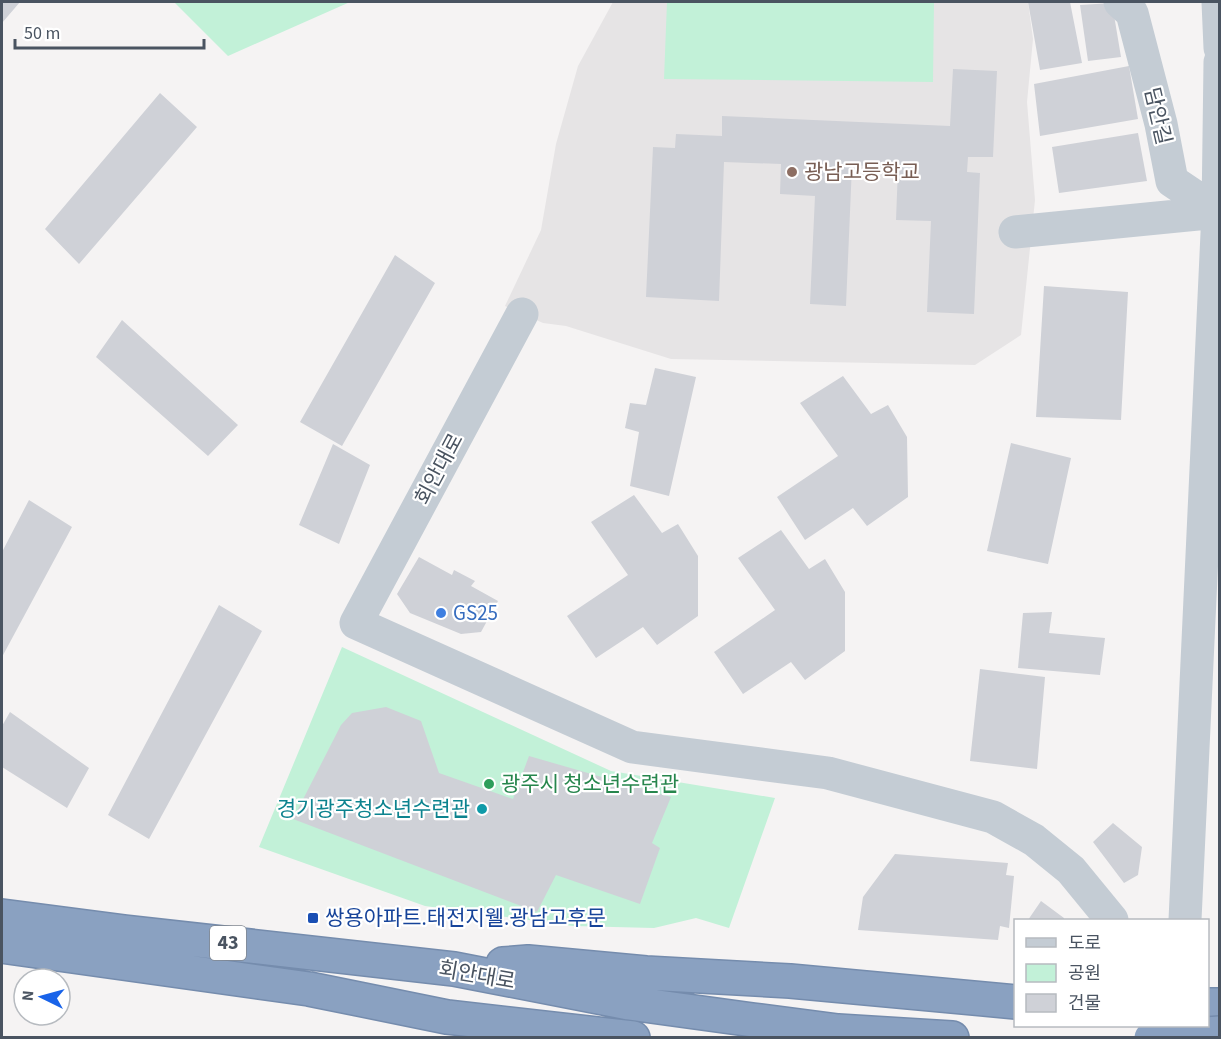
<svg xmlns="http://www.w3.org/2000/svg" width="1221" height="1039" font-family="'Source Sans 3','Noto Sans KR',sans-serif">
  <rect width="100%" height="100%" fill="#f5f3f3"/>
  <!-- education -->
  <path fill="#e6e4e5" d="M613,2h415l5,37 -6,63 8,98 -14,135 -46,30 -304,-6 -105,-33 -23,-3 -38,-17 36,-76 15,-86 22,-78z"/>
  <!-- green -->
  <path fill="#c2f1d8" d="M174,2h176l-122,54z
    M667,2h267l-1,80 -269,-3z
    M342,647l269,124 164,27 -46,130 -33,-10 -42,10 -81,-2 -148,-20 -166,-59z"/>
  <!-- building -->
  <path fill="#cfd1d7" d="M2,2h18l-18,21z
    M1028,2h42l12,61 -42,7z
    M1112,3l9,54 -33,4 -8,-56z
    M1129,66l9,53 -98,17 -6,-52z
    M953,69l44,2 -4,86h-25l-1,15 13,1 -6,141 -47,-2 4,-91 -35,-1 2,-52 -46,-3 -6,141 -36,-2 5,-108 -35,-2 1,-30 -57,-2 -5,139 -73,-4 7,-150 22,1 1,-14 46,2v-20l228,10z
    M160,93l37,34 -118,137 -34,-35z
    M1138,133l9,48 -88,12 -7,-46z
    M395,255l40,28 -93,163 -42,-24z
    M1044,286l84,6 -7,128 -85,-3z
    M122,320l116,105 -30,31 -112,-99z
    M655,368l41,9 -27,119 -39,-10 9,-54 -14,-4 5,-25 16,2z
    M843,376l28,38 17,-9 19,32 1,60 -41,29 -14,-18 -48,32 -28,-43 61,-41 -38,-53z
    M1011,443l60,15 -23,106 -61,-13z
    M333,444l37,21 -31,79 -40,-19z
    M634,495l28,38 16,-9 20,32v60l-41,29 -14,-18 -47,31 -29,-42 61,-41 -37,-53z
    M29,500l43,27 -70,130v-105z
    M781,530l28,39 16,-10 20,33v59l-40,29 -14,-18 -48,32 -29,-42 61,-42 -37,-52z
    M419,557l33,18 2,-5 21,11 -4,5 27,15 -17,31 -20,2 -51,-21 -13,-19z
    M219,605l43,26 -113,208 -41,-24z
    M1052,612l-3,21 56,5 -5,37 -82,-7 5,-55z
    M980,669l65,8 -8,92 -67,-8z
    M386,707l35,14 18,52 74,26 16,-43 142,41 -19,46 8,5 -20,56 -84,-29 -19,37 -244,-93 48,-94 11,-12z
    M10,712l79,56 -22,40 -65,-41v-41z
    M1113,823l29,24 -4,28 -14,8 -31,-41z
    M895,854l113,9 -2,12 8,1 -5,52 -9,-2 -2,14 -140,-10 5,-33z
    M1041,901l23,17v2h-36z"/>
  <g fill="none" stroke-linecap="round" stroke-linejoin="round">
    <!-- highway casing -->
    <g stroke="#758cad" stroke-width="36">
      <path id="highway" d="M2,916l123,16 329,37 175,34 124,17 85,11 114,7
        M2,946l307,43 138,28 186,21
        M503,964l25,-2 118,11 144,8 226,21
        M1208,1005h12"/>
    </g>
    <!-- minor -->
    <path stroke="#c4ccd4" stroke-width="33" d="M1120,2l12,11 29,111 11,57 46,31
      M1218,2l2,46
      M1015,232l203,-20
      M522,314l-166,309 276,124 196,26 165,44 41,23 37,30 41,50
      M1185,920l33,-708 2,-150"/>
    <!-- highway -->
    <use href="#highway" stroke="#8aa1c1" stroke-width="33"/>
    <!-- highway-bridge casing -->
    <g stroke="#758cad" stroke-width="36" stroke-linecap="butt">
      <path id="highway-bridge" d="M1151,1038l69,-5"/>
    </g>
    <!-- highway-bridge -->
    <use href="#highway-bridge" stroke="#8aa1c1" stroke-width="33"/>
  </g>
  <!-- markers -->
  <circle fill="#8d6e63" stroke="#fff" stroke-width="2" cx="792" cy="172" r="6"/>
  <circle fill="#3f7fe0" stroke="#fff" stroke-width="2" cx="441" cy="613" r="6"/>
  <circle fill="#2e9e5b" stroke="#fff" stroke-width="2" cx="489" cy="784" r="6"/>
  <circle fill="#0f9aa8" stroke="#fff" stroke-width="2" cx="482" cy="809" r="6"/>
  <rect fill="#1a4fb4" stroke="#fff" stroke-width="2" x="307" y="912" width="12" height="12" rx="3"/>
  <g text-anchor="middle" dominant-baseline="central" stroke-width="4.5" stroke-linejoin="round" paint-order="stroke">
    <!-- shield labels -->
    <rect fill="#fff" stroke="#808790" stroke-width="1.5" x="210" y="926" width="36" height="34" rx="4.5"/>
    <g font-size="20" font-weight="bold" fill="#4a5461">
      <text x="228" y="943">43</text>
    </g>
    <!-- street labels -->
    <g font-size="21" fill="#4a5461" stroke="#fff">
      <text transform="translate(1158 116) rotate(77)">담안길</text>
      <text transform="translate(439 469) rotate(-62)">회안대로</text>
      <text transform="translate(477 975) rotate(10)">회안대로</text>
    </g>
    <!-- education labels -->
    <g font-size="21" fill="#785e54" stroke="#fff" text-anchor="start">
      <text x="804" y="172">광남고등학교</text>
    </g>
    <!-- shop labels -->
    <g font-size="21" fill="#366cbe" stroke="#fff" text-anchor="start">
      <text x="453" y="613">GS25</text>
    </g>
    <!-- leisure labels -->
    <g font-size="21" fill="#27864d" stroke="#fff" text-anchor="start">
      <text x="501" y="784">광주시 청소년수련관</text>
    </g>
    <!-- culture labels -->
    <g font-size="21" fill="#0d838f" stroke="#fff" text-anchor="end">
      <text x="470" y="809">경기광주청소년수련관</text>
    </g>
    <!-- transit labels -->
    <g font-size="21" fill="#164399" stroke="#fff" text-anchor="start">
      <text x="325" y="918">쌍용아파트.태전지웰.광남고후문</text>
    </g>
  </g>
  <!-- border -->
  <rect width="1221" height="1039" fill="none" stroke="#4a5461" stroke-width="6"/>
  <!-- legend -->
  <rect x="1014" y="919" width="195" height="108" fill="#ffffff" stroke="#b7bbc0" stroke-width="1.5"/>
  <rect x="1026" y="938" width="30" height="9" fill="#c4ccd4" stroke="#b7bbc0" stroke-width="1.5"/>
  <text x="1068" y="949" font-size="18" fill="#4a5461">도로</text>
  <rect x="1026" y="964" width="30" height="18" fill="#c2f1d8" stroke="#b7bbc0" stroke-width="1.5"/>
  <text x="1068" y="979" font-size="18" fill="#4a5461">공원</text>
  <rect x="1026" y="994" width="30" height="18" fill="#cfd1d7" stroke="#b7bbc0" stroke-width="1.5"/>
  <text x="1068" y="1009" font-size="18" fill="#4a5461">건물</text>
  <!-- north arrow -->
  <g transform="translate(42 997) rotate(275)"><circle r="28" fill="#ffffff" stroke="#b7bbc0" stroke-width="1.5"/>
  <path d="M0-4.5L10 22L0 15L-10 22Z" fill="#1963e9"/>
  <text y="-9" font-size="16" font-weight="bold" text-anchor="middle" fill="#4a5461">N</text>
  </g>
  <!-- scale -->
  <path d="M15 39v9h189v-9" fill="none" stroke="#4a5461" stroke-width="3"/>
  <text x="24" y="39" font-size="18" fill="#4a5461" stroke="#ffffff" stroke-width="4.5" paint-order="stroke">50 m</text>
</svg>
